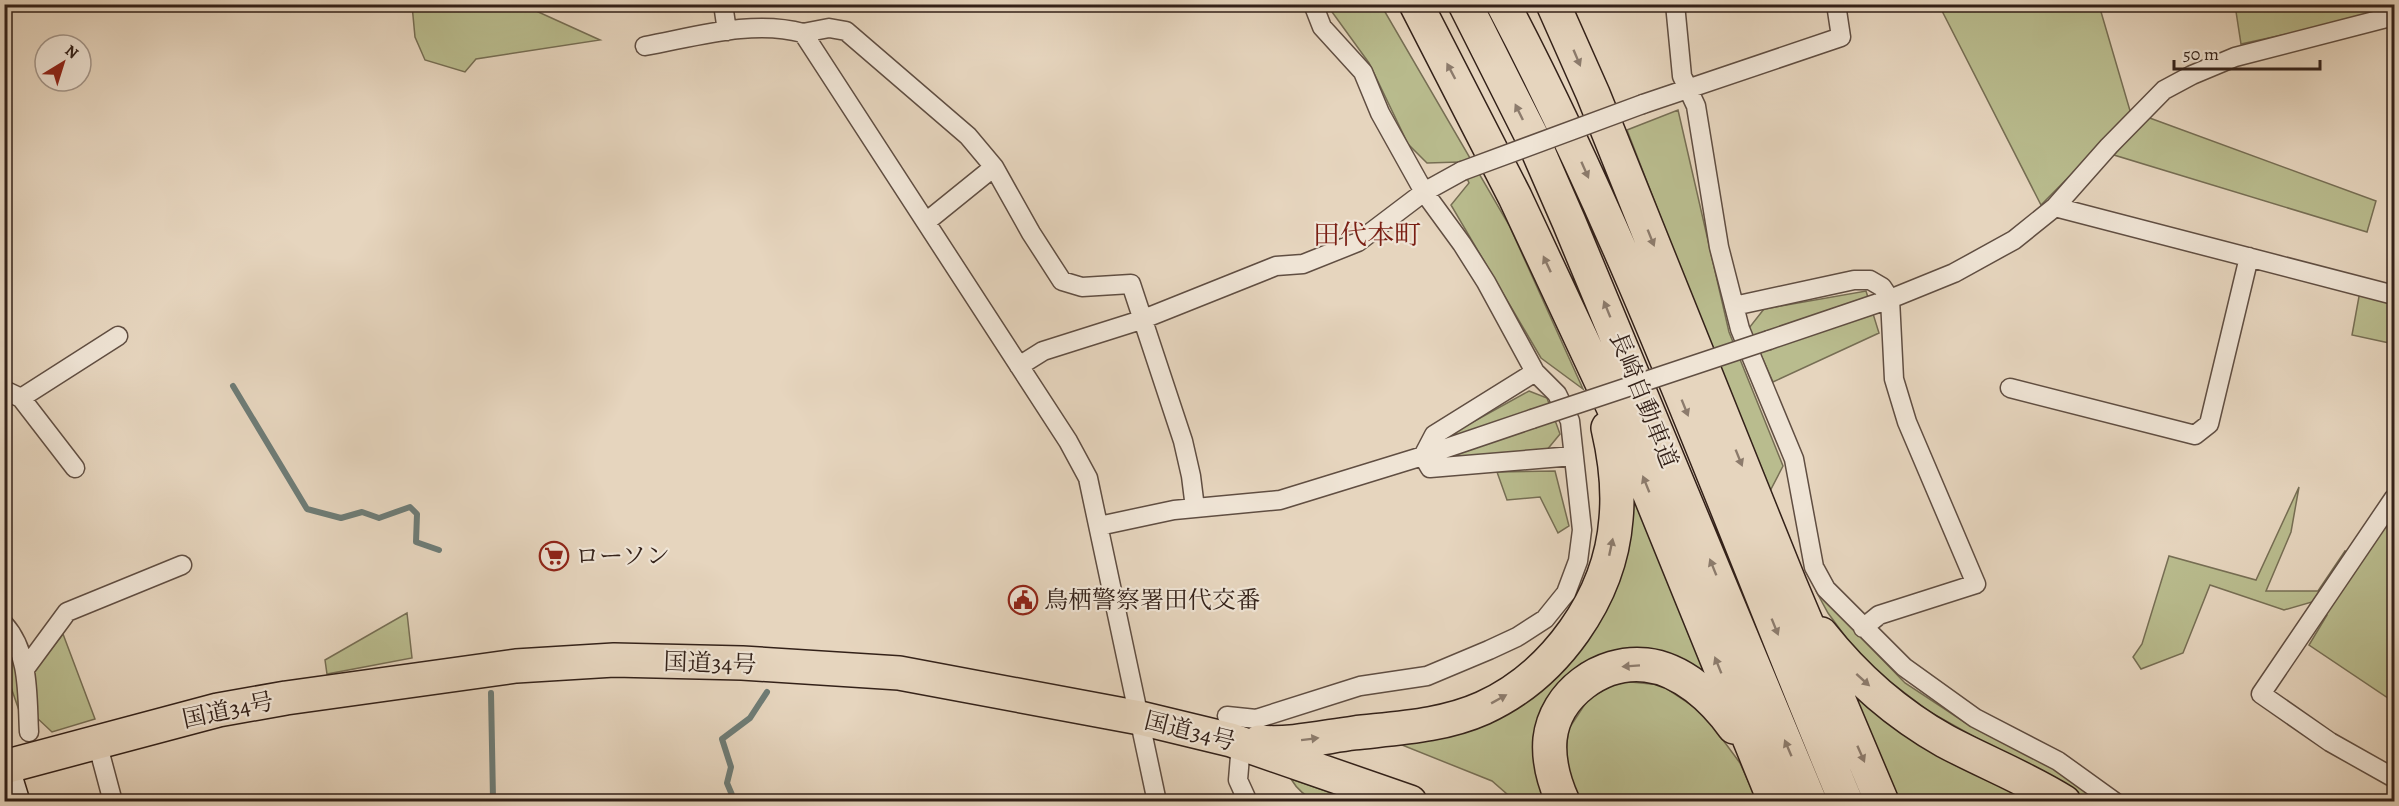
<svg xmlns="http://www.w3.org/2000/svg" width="2399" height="806" font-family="Alegreya,'Noto Serif JP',serif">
  <rect width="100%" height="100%" fill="#e6d5be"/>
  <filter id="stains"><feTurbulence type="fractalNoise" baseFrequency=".00333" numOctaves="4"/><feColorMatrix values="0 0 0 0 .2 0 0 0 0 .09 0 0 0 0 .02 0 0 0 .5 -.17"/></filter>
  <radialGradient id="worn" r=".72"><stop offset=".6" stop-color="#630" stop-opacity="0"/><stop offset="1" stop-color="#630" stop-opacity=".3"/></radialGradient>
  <!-- green -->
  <path fill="#b9bc8e" stroke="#766e54" stroke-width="1.5" d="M2394,4l-6,8 -147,32 -6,-39z
    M412,5h111l77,35 -124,19 -11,13 -40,-12 -10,-23z
    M1327,5h54l128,220 74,164 -42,-31 -90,-153 18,-22 -9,-21 -33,1 -19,-19 -39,-81z
    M1939,5h160l32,109 -90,91z
    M1678,110l51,222 54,134 -15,29 -141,-365z
    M2147,117l229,84 -9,31 -253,-77z
    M1866,291l13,42 -106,49 -24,-54 15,-19z
    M2360,291l34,9v44l-42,-9z
    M1529,391l18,7 13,36 -14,17 -104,7v-19z
    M1555,471l14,55 -11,7 -18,-36 -33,3 -10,-28z
    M2299,487l-8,45 -25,59h52l27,-40 18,7 31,-46v190l-85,-57 18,-30 -12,-14 -31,9 -74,-25 -27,68 -42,16 -8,-12 9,-13 27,-88 87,24z
    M1633,490l75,179 -6,5 -145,15 -6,112h-36l-23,-20 -95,-38 155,-66z
    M1816,591l89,92 61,40 115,60 20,18h-12l-159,-89 -66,-50 -36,-49z
    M407,613l5,45 -85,16 -2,-14z
    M63,634l32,85 -43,13 -16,-15 -4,-43z
    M5,636l10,14 7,69 -17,-49z
    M1621,681l40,4 42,28 37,50 17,38h-178l-14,-31 3,-40 21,-32z
    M1860,695l183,106h-144l-48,-105z
    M1291,779l64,22c-27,1 -48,5 -64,-22z"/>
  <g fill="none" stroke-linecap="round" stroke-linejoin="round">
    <!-- stream -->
    <path stroke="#6e7c76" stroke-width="6" d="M233,386l74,123 34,9 21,-6 17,6 31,-11 7,7 -1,28 23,8
      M482,802l11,-3 -2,-106
      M735,802l-8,-19 4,-16 -9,-28 28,-21 17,-26"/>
    <!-- street casing -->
    <g stroke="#604e42" stroke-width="21">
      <path id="street" d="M723,4l4,27
        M1675,4l7,72 14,30 23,141 21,82 54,130 20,108 12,22 78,78 71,51 83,43 57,41
        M803,33l26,-5 17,3 122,105 26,31 37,66 31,48 20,6 49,-3 52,157 8,35 4,32
        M645,46c50,-9 108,-27 158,-13l265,408 20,37 69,324
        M1643,104l198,-67 -5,-33
        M2055,207l339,88
        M926,222l68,-55
        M1734,306l120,-26h16l12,7 8,12 4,80 13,43 69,162 -97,31 -16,13
        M1769,340l121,-41 64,-26 60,-33 41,-33 54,-61 55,-56 28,-15 43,-18 159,-41
        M1019,366l24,-15 98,-31 135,-54 27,-2 55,-22 66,-50 38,-21
        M1535,372l-101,63 -11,21 7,12 143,-12
        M2010,388l185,47 14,-11 40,-167
        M4,390l17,8 97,-62
        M21,398l54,70
        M2394,498l-133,196 69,48 64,36
        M1099,526l75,-16 106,-10 143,-44 109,-37
        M4,624c26,29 23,71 25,108
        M25,669l42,-57 115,-47
        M1227,716l29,3 104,-33 67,-10 62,-26 28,-13 28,-18 21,-26 12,-32 4,-31 -12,-109 -13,-27 -22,-22 -49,-90 -24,-38 -38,-52 -44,-79 -17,-41 -41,-45 -9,-23
        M97,742l16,60
        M1241,744l-3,36 10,22"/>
    </g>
    <!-- secondary casing -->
    <g stroke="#332119" stroke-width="30">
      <path id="secondary" d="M4,763l12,39"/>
    </g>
    <!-- highway casing -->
    <g stroke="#332119" stroke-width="36">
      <path id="highway" d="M1416,4l99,193 107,229 153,376
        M1465,4l66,131 38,87 241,580
        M1503,4c135,257 231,531 343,798
        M1553,4l40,90 197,490 92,218
        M1821,634c34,43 76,80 124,107 39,21 81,37 119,61
        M1259,742c31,3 64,-5 95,-9 44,-5 89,-7 129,-25 72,-33 127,-110 133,-189 3,-31 -1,-61 -8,-91
        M4,767l214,-57 68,-12 230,-32 98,-6 128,3 157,10 241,45 91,22 179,62
        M1563,802c-9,-20 -15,-41 -13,-63 5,-45 51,-79 96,-74 36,4 68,34 88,62"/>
    </g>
    <!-- street -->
    <use href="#street" stroke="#efe4d5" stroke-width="18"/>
    <!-- secondary -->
    <use href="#secondary" stroke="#efe4d5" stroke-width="27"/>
    <!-- highway -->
    <use href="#highway" stroke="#e6d5be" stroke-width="33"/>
    <!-- street-bridge casing -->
    <g stroke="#604e42" stroke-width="21" stroke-linecap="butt">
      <path id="street-bridge" d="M1462,171l181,-67
        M1532,419l237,-79"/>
    </g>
    <!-- street-bridge -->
    <use href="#street-bridge" stroke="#efe4d5" stroke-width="18"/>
  </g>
  <!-- one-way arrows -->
  <defs><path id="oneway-solid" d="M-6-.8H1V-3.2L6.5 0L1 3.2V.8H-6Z" transform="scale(1.5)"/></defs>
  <g fill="#8c7b6c">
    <use href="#oneway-solid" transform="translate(1577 58) rotate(67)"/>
    <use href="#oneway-solid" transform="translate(1451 71) rotate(-118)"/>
    <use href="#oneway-solid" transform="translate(1519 112) rotate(-116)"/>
    <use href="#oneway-solid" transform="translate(1585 170) rotate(66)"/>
    <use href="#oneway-solid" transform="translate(1651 238) rotate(68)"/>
    <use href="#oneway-solid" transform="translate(1547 264) rotate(-115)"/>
    <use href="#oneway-solid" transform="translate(1607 309) rotate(-112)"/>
    <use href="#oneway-solid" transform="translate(1685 408) rotate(68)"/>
    <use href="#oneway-solid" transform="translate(1739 458) rotate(68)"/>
    <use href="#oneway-solid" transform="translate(1646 484) rotate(-112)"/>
    <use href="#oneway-solid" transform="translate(1611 547) rotate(-78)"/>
    <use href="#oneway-solid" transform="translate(1713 567) rotate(-112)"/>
    <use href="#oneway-solid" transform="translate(1775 627) rotate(68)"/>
    <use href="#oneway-solid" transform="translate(1718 665) rotate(-112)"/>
    <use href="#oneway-solid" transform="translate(1631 666) rotate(176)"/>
    <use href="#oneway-solid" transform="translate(1863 680) rotate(42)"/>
    <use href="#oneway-solid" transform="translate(1499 699) rotate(-29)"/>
    <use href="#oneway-solid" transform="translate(1310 739) rotate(-7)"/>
    <use href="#oneway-solid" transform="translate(1788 748) rotate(-113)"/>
    <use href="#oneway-solid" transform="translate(1861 754) rotate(66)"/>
  </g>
  <!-- icons -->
  <defs>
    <g id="supermarket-ring" transform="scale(1.5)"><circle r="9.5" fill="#efe4d5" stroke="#8f2418" stroke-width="1.5"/><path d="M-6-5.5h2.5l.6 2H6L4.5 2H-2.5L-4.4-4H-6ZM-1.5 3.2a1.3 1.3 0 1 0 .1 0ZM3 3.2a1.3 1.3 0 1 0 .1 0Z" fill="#8f2418"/></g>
    <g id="civic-ring" transform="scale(1.5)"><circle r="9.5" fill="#efe4d5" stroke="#8f2418" stroke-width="1.5"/><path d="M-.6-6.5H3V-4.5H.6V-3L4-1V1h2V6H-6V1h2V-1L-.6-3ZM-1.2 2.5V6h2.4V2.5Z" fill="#8f2418"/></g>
  </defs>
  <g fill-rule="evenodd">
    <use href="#supermarket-ring" x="554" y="556"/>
    <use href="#civic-ring" x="1023" y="600"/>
  </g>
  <g text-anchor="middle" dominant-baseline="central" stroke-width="4.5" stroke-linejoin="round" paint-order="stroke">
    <!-- street labels -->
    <g font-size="24" fill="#332119" stroke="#efe4d5">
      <text transform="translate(1644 400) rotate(68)">長崎自動車道</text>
      <text transform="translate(710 663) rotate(2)">国道34号</text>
      <text transform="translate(228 710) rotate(-12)">国道34号</text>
      <text transform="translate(1190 731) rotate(14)">国道34号</text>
    </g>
    <!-- poi labels -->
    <g font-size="24" fill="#332119" stroke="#efe4d5" text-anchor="start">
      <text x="575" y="556">ローソン</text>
      <text x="1044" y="600">鳥栖警察署田代交番</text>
    </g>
    <!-- quarter labels -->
    <g font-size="27" fill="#7a1f14" stroke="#efe4d5">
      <text x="1367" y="235">田代本町</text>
    </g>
  </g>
  <!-- margin -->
  <rect width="2399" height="806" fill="none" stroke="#e6d5be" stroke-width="24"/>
  <rect x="6" y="6" width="2387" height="794" fill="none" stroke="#332119" stroke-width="3"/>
  <rect x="12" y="12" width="2375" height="782" fill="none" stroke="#332119" stroke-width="1.5"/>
  <!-- north arrow -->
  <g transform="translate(63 63) rotate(38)"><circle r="28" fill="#efe4d5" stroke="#a4968a" stroke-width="1.5"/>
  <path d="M0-4.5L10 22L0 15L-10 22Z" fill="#8f2418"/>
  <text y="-9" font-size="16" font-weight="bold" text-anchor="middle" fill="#332119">N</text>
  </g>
  <!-- scale -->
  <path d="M2174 60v9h146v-9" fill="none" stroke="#332119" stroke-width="3"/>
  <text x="2183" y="60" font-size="18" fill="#332119" stroke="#efe4d5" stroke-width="4.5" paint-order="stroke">50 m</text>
  <rect width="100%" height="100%" filter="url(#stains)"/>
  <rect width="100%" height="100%" fill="url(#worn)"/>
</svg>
